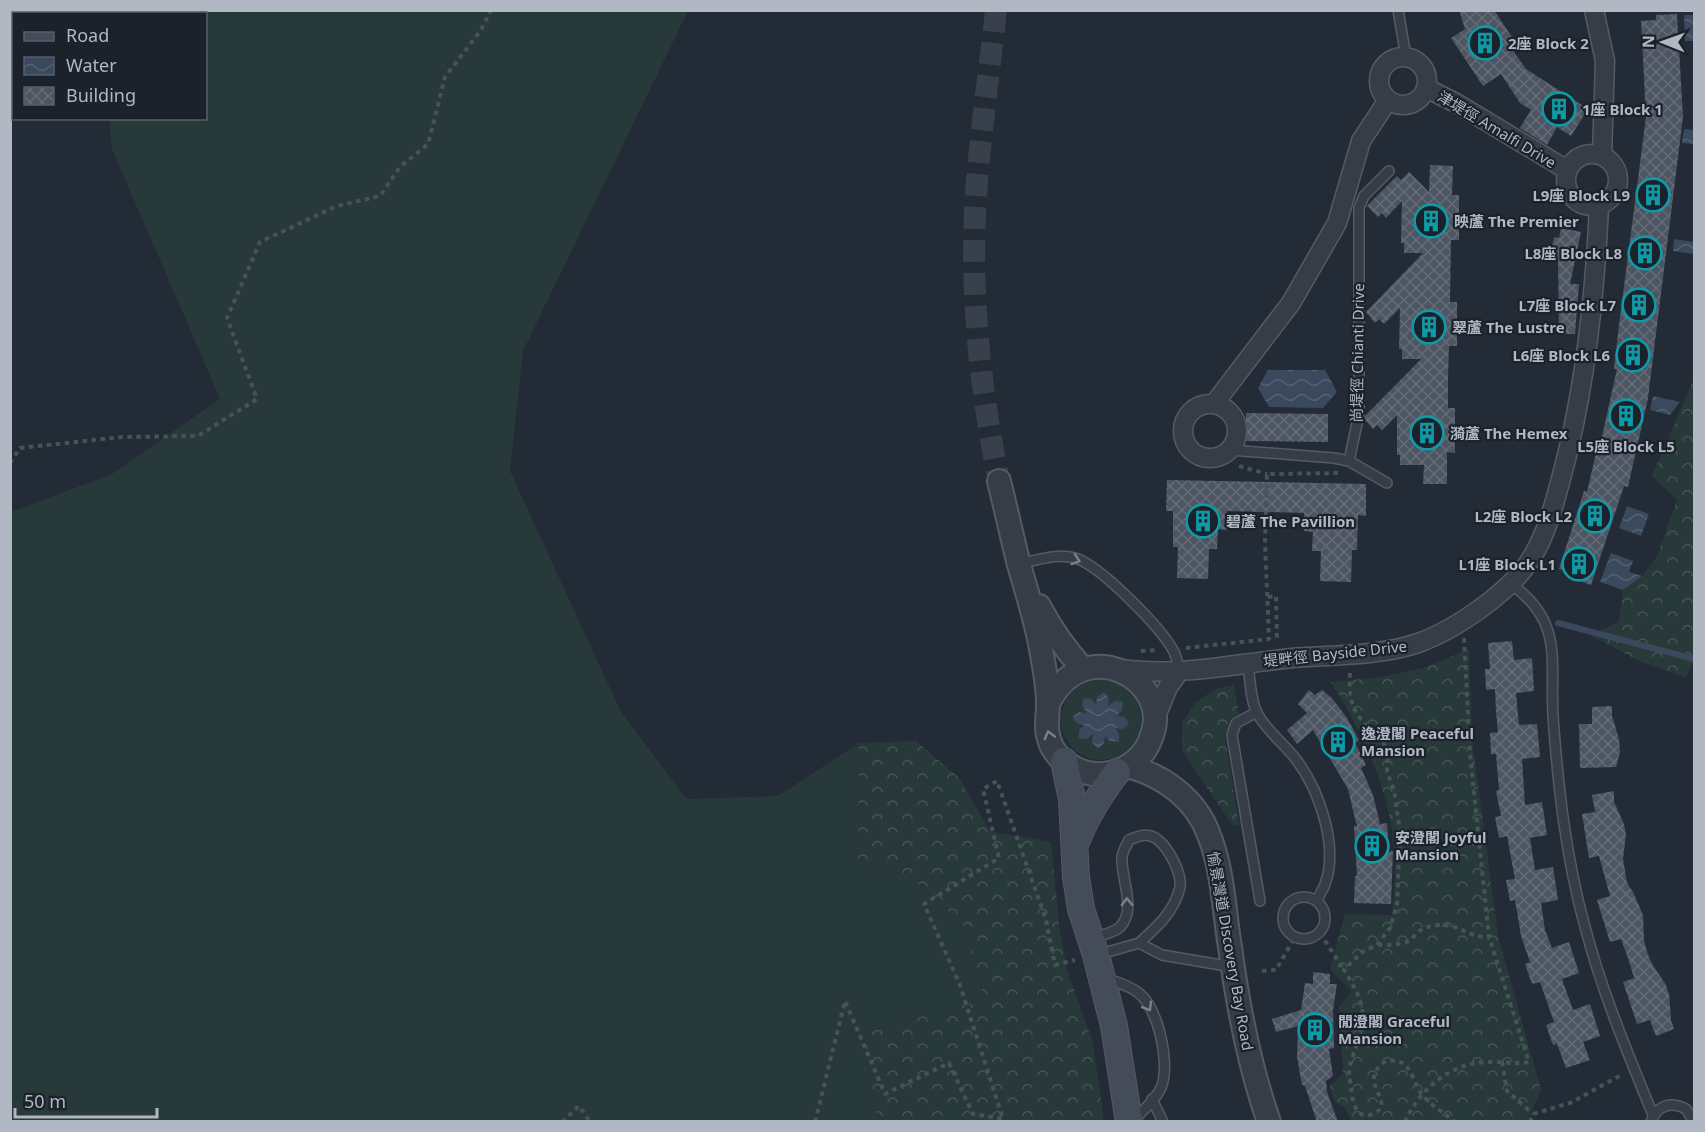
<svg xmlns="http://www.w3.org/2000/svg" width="1705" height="1132" font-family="'Noto Sans','Noto Sans TC',sans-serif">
  <defs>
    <pattern id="forest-crowns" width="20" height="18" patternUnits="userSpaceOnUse" patternTransform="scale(1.5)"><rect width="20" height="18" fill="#283939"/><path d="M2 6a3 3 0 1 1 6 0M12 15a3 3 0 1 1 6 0" fill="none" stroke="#455454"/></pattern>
    <pattern id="water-waves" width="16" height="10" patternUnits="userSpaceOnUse" patternTransform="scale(1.5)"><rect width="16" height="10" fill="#3a495d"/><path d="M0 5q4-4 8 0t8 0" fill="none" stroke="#546173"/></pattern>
    <pattern id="building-cross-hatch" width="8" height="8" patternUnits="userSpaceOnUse" patternTransform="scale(1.5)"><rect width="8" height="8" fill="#4c5561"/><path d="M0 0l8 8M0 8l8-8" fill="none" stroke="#636b76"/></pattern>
  </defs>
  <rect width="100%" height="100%" fill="#232b36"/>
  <!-- grass -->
  <path fill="#283939" d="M97,11h591l-165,340 -13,120 111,241 66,87 91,-3 81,-53 -1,114 51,18 54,50 22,75 -123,33 15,82 9,6 -875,1v-610l101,-38 108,-75 -108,-250 -3,-30 97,-1v-104h-109z
    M1061 720a40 40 0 1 1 80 0a40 40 0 1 1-80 0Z"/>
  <!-- forest -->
  <path fill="url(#forest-crowns)" d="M1694,378v280l-8,20 -47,-17 -49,-26 29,-13 4,-32 19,-14 15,-20 20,-56 -25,-24z
    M1469,649l3,90 26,197 43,154 -14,31h-175l-8,-14 -10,-6 -4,-15 13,-12 -4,-67 12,-16 -21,-22 15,-55 47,1c1,-14 3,-28 3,-42 1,-70 -28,-133 -64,-191l51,-5 41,-9z
    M1234,685l5,29 -9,4 -5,18 14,89 -6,1 -51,-75v-28l13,-20 20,-14z
    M916,741l43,37 31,53 61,11 8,82 8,46 26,73 11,78 -218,1 -9,-7 -15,-82 123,-34 -22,-74 -54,-50 -51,-17 1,-115z"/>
  <!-- water -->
  <path fill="url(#water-waves)" d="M1684,15h10v26h-9z
    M1684,129l10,1v14l-12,-1z
    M1674,239l20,3v12l-21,-3z
    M1268,370h57l12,22 -14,16 -54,-1 -11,-19z
    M1653,396l27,6 -10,13 -20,-5z
    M1627,506l22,8 -8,22 -22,-8z
    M1611,553l22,8 -4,11 13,4 -19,14 -23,-8z
    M1104,692l5,6 -1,8 7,-5 8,1 -1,9 -6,5 8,1 5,6 -6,6 -8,-1 4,6v8l-9,-1 -5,-5 -1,7 -6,6 -6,-7 1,-8 -6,5 -8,-1v-8l6,-5 -7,-1 -6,-7 7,-5 8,1 -5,-7 1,-8 8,1 5,6 1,-8z"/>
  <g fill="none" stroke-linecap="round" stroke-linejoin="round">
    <!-- stream -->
    <path stroke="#3a495d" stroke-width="6" d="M1558,623l136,36"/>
  </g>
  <!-- building -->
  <path fill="url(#building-cross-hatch)" d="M1459,10h35l25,38 -5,4 12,17 62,40 -17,27 -14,-9 -10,18 -27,-17 11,-18 -11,-7 -19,-29 -18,12 -32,-48 14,-9z
    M1677,14l6,103 -35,281 -20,89 -4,-1 -33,99 -20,-7 2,-5 -14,-4 25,-78 3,1 9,-39 2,1 19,-85h-3l5,-44 27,-208 -5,-96 15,-1v-5z
    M1430,165l23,1 -1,29h7v45h-8l-1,62h7v44h-8l-1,32v30h7v45l-8,-1v32h-24l1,-19h-24v-10h-3v-40l-15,15 -5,-5 -4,4 -8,-9v-4l56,-57h-19v-10h-3l1,-41 -16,16 -5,-5 -4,4 -9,-11 57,-59h-19v-10h-3l1,-42 -16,17 -4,-5 -4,4 -11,-11 30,-30 4,4 8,-8 20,20z
    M1561,228l20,4 -11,52h9l-4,50h-16l-1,-75h-8l4,-22 5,1z
    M1246,413l82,1v28l-82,-1z
    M1167,480l199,4v32l-8,-1 -1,35h-5l-1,32 -31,-1 1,-30h-9l1,-19 -9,-1v-18l-77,-2v19l-9,-1 -1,20h-8l-1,30 -31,-1 1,-31h-5v-36h-7z
    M1512,641l2,19 18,-2 2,33 -18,2 3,32 18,-1 3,33 -18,2 3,46 17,-3 5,33 -17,3 5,32 18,-3 5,33 -17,3 4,27 7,18 17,-6 10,31 -17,6 11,31 17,-6 10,32 -17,6 7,18 -24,8 -9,-24 -4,1 -7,-20 8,-3 -14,-40 -8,2 -7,-20 5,-2 -9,-26 -6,-36 -5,1 -4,-21 9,-1 -8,-43 -8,2 -4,-21 6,-1 -5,-25 3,-1 -3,-36h-5l-1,-21 8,-1 -2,-21 -1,-22 -9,1 -1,-21h5l-2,-26z
    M1309,690l6,5 7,-5 10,8 15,20 12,22 -4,3 11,22 -5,3 12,27 7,29 7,-1 2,29 4,-1 -2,53 -37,-1 1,-27h2l-3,-50 3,1 -9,-38 -35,-59 -16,14 -10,-14 20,-17 -9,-9z
    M1612,706v10l7,23 1,13 -4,15 -36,1 -1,-44h13v-17z
    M1614,791v11l10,22 2,11 -3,24 4,24 6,9 10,23 1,25 3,12 5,12 14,21 3,9 2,26 3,9 -18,7 -6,-16 -13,4 -14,-42 11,-4 -6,-20 -7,-19 -11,3 -13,-42 13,-4 -11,-40 -10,2 -7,-44 13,-2 -3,-17z
    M1313,972l17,2v10h7l-4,26 1,38 -5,1 4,27 -7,5 1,11 11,30h-21l-12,-36 -3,-1 -5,-28 1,-31 -22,6 -4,-13 29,-9 4,-27 8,1z"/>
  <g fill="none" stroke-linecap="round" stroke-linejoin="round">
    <!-- tertiary-tunnel -->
    <path stroke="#38404b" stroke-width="22" stroke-dasharray="22 11" stroke-linecap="butt" d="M996,10c-7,68 -18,136 -21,204 -4,90 6,179 24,267"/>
    <!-- service casing -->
    <g stroke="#545b64" stroke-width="12">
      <path id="service" d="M1398,10l8,47
        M1230,450l104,8 15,3 10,-47v-206l5,-12 25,-25
        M1349,461l38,22
        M1019,564c18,-4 38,-11 56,-6 25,7 85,69 98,92 4,7 5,15 6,22
        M1511,584c53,38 39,76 42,132 5,71 13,142 32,211 17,65 43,127 68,188
        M1248,663c2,16 2,35 9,50 9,17 26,30 38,45 24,31 44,88 30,126 -2,6 -6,11 -8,17
        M1257,712l-21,11 -4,12 28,166
        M1283 918a21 21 0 1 1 42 0a21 21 0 1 1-42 0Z
        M1093,938c8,-3 21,-5 27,-11 17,-17 1,-48 2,-69 0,-6 4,-12 7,-18 7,-3 14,-6 22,-4 15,5 31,36 29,51 -5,24 -24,41 -41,56
        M1097,955l42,-12 23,12 71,12
        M1106,978c10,4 21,7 30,13 22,14 34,70 26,94 -4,13 -20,26 -29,36
        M1152,1099l11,23
        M1651,1122c6,-17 20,-21 35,-13l8,13"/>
    </g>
    <!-- minor casing -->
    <g stroke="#545b64" stroke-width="21">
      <path id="minor" d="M1594,10l11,51 -3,95
        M1379 81a24 24 0 1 1 48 0a24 24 0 1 1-48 0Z
        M1426,88l30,15 111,67
        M1566 180a26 26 0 1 1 52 0a26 26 0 1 1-52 0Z
        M1183 431a27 27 0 1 1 54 0a27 27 0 1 1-54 0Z
        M1214,404l77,-101 46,-80 24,-82 27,-41
        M1120,669c58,8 114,-5 172,-11 38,-3 90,-2 126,-15 37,-13 94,-52 114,-86 16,-26 23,-56 31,-86 23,-86 32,-176 36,-265
        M1155,719l13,-32 11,-15"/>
    </g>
    <!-- tertiary casing -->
    <g stroke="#545b64" stroke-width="26">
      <path id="tertiary" d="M999,481c7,28 13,56 20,84 8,28 17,55 22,84 3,17 7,36 7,54 0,18 -4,26 4,44 11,20 37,31 58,26 20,-4 36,-18 42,-38 20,-56 -69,-104 -104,-31
        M1039,606c12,23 26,43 44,63
        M1128,766c36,10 68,33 81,69 14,35 15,76 21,112 8,60 19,118 39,175"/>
    </g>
    <!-- secondary casing -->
    <g stroke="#545b64" stroke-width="28">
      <path id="secondary" d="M1064,761l8,38 4,78 5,32 15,46 18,71 15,96
        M1077,840c10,-26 23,-46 40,-68"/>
    </g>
    <!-- path -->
    <path stroke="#455456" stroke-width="4" stroke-dasharray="4.5 4.5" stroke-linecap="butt" d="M1209,458l14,4
      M10,463l10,-15 102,-11 76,-1 59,-37 -30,-81 33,-76 77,-36 43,-10 20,-29 28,-23 17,-67 36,-47 10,-20
      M1239,466l28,8
      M1268,597l8,-1 1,43
      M1186,648l83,-9 -4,-96 2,-69 72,-1
      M1141,651l16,-1
      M1350,673c-2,32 5,46 32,64l6,19 -1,16 7,18 6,42 -3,73 -7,23 -13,17 -15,7 -18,18c9,15 18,28 19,46 1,21 -13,38 -14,58 0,4 2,9 2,13 1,12 4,34 22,27 26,-11 -19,-32 13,-53 25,-4 24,16 35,32 8,11 23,20 34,29
      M1320,933l24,37
      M1378,945c10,0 24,0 33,-5 2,-2 4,-5 6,-7 6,-6 14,-7 22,-8 22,-1 29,13 50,12
      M1262,971l14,-1 19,-33
      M1502,1062l5,29 26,23
      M562,1122l17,-16 11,16
      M815,1122l30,-121 40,93 64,-31 24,51 30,5 -43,-134 -36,-81 75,-46 -16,-69 14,-8 49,139 9,45 20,-5
      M1405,1122c14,-33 46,-59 82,-60 15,-1 28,3 42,0l-40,-125 -19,-183 -6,-116
      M1530,1122l3,-8 37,-11 53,-29"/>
    <!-- service -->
    <use href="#service" stroke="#363d46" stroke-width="9"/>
    <!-- minor -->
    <use href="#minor" stroke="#363d46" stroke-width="18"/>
    <!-- tertiary -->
    <use href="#tertiary" stroke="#363d46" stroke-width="22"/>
    <!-- secondary -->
    <use href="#secondary" stroke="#454c59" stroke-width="26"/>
  </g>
  <!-- one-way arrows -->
  <defs><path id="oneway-chevron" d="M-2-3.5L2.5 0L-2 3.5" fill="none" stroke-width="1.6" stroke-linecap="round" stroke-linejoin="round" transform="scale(1.5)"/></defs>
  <g stroke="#7a818b">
    <use href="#oneway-chevron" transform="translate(1076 560) rotate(18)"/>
    <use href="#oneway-chevron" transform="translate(1049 735) rotate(-105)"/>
    <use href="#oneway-chevron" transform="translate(1127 902) rotate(-91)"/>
    <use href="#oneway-chevron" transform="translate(1148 1007) rotate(59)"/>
  </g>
  <!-- icons -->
  <defs>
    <g id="building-ring" transform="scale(1.725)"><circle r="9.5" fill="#1c222b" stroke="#0f9aa8" stroke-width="1.5"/><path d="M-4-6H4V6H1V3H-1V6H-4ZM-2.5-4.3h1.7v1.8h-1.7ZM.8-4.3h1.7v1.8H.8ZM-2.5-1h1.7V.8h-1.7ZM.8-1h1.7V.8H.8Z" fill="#0f9aa8"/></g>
  </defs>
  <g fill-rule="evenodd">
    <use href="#building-ring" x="1485" y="43"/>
    <use href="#building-ring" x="1559" y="109"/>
    <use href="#building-ring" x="1653" y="195"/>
    <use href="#building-ring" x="1431" y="221"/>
    <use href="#building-ring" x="1645" y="253"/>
    <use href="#building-ring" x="1639" y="305"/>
    <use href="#building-ring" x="1429" y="327"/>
    <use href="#building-ring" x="1633" y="355"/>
    <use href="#building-ring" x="1626" y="416"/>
    <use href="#building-ring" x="1427" y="433"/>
    <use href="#building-ring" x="1595" y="516"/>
    <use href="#building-ring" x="1203" y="521"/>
    <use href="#building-ring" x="1579" y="564"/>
    <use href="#building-ring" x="1338" y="742"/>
    <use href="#building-ring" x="1372" y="846"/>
    <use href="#building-ring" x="1315" y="1030"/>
  </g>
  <g text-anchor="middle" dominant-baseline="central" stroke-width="4.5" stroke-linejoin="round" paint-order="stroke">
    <!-- poi labels -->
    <g font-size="15" font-weight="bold" fill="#b1b8c3" stroke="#1c222b" text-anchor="start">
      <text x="1508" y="43">2座 Block 2</text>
      <text x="1582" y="109">1座 Block 1</text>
      <text x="1630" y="195" text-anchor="end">L9座 Block L9</text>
      <text x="1454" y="221">映蘆 The Premier</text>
      <text x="1622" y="253" text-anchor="end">L8座 Block L8</text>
      <text x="1616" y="305" text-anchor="end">L7座 Block L7</text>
      <text x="1452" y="327">翠蘆 The Lustre</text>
      <text x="1610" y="355" text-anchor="end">L6座 Block L6</text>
      <text x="1450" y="433">漪蘆 The Hemex</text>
      <text x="1626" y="446" text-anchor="middle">L5座 Block L5</text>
      <text x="1572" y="516" text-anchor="end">L2座 Block L2</text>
      <text x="1226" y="521">碧蘆 The Pavillion</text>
      <text x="1556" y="564" text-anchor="end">L1座 Block L1</text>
      <text x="1361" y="733">逸澄閣 Peaceful<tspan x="1361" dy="17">Mansion</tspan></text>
      <text x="1395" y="837">安澄閣 Joyful<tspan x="1395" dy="17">Mansion</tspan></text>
      <text x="1338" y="1021">閒澄閣 Graceful<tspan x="1338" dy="17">Mansion</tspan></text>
    </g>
    <!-- street labels -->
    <g font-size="15" fill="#b1b8c3" stroke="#1c222b">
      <text transform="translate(1497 129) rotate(31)">津堤徑 Amalfi Drive</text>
      <text transform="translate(1357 353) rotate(-89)">尚堤徑 Chianti Drive</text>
      <text transform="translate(1335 653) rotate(-6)">堤畔徑 Bayside Drive</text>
      <text transform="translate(1231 951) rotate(80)">愉景灣道 Discovery Bay Road</text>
    </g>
  </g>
  <!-- border -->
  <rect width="1705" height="1132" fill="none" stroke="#b1b8c3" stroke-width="24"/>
  <!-- legend -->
  <rect x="12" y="12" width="195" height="108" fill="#1c222b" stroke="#585e68" stroke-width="1.5"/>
  <rect x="24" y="32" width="30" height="9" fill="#454c59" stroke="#585e68" stroke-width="1.5"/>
  <text x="66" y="42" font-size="18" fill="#b1b8c3">Road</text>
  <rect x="24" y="57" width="30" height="18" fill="url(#water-waves)" stroke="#585e68" stroke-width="1.5"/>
  <text x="66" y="72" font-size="18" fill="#b1b8c3">Water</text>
  <rect x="24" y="87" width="30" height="18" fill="url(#building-cross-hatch)" stroke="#585e68" stroke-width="1.5"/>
  <text x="66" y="102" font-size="18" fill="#b1b8c3">Building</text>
  <!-- north arrow -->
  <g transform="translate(1663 42) rotate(271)" stroke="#1c222b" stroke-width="4.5" paint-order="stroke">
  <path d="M0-4.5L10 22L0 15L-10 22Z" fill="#b1b8c3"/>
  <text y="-9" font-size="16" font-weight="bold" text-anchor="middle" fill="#b1b8c3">N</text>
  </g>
  <!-- scale -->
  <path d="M15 1108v9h142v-9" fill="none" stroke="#b1b8c3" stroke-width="3"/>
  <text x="24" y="1108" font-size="18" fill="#b1b8c3" stroke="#1c222b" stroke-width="4.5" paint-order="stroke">50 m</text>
</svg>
